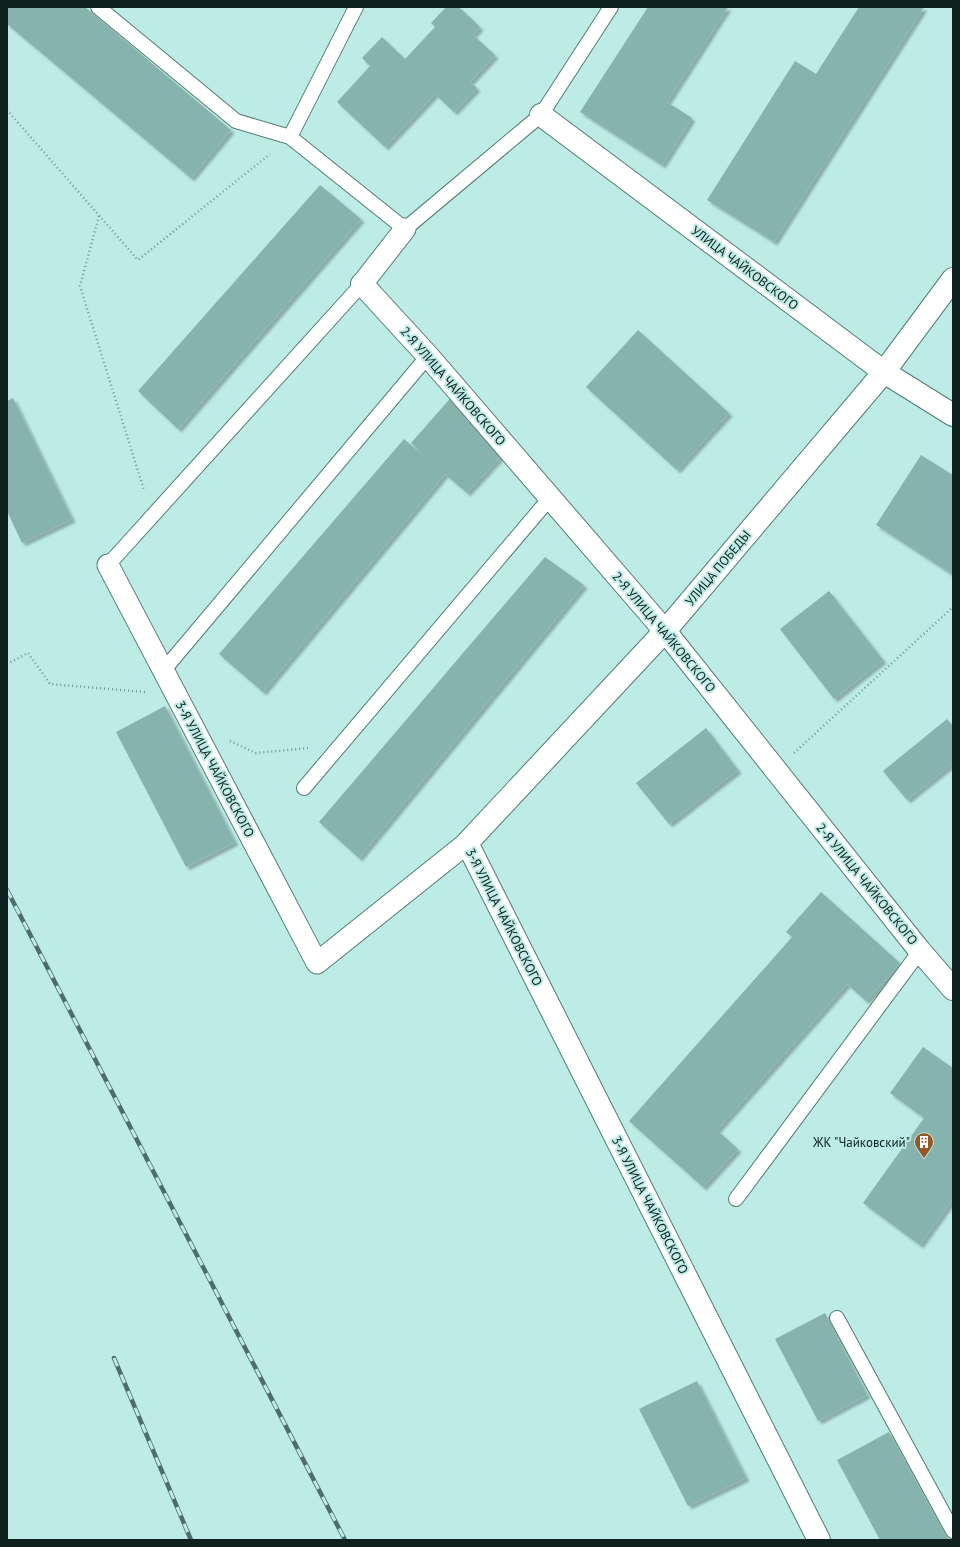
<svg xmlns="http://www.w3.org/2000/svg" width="960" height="1547" font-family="'PT Sans',sans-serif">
  <defs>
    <filter id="shadow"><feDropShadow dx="3.5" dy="3.5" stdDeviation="1" flood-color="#0004"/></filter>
  </defs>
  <rect width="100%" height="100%" fill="#bdebe5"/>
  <!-- building -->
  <path fill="#87b3ae" filter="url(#shadow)" d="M7,7h78l146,123 -40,48 -184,-154z
    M446,7h13l21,20 -7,8 22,20 -25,27 7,6 -23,24 -19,-18 -50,53 -48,-45 33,-36 -8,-8 20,-21 23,22 30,-32 -4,-4z
    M648,7h80l-61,95 25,16 -30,47 -82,-53z
    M859,7h65l-150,235 -67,-42 88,-139 21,13z
    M320,185l41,34 -183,210 -40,-38z
    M638,330l91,83 -52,57 -91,-83z
    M454,394l59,49 -46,50 -22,-19 -182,218 -44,-38 185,-215 20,17 -13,-13z
    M13,398l59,121 -50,24 -15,-32v-110z
    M921,455l32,20v100l-77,-50z
    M545,557l39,28 -225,273 -40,-36z
    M829,591l54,69 -49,39 -54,-70z
    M165,706l70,136 -49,25 -70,-135z
    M947,719l6,7v37l-46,37 -24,-29z
    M706,728l32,42 -69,54 -33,-41z
    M821,892l79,71 -34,38 -19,-17 -130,146 21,19 -35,38 -74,-66 163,-184 -6,-5z
    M923,1047l30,21v131l-33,46 -57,-42 61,-85 -34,-25z
    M825,1313l42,82 -49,26 -43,-82z
    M697,1381l49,97 -58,28 -49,-97z
    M889,1432l59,108h-68l-43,-80z"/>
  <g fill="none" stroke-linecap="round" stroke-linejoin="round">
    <!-- service casing -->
    <g stroke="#517c77" stroke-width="16">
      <path id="service" d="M98,7l138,114 54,16 115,92 136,-114 70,-108
        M290,137l66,-130
        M108,565l254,-281
        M163,671l265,-315
        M304,788l246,-290
        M736,1199l184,-248
        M837,1318l116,213"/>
    </g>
    <!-- pedestrian casing -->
    <g stroke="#517c77" stroke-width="23">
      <path id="pedestrian" d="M362,284l43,-55
        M108,565l209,398 150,-120"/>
    </g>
    <!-- minor casing -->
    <g stroke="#517c77" stroke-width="24">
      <path id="minor" d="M541,115l343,257 69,43
        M362,284l66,72 237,275 255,320 33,38
        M819,1540l-352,-697 198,-212 219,-259 69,-93"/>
    </g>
    <!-- path -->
    <path stroke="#759893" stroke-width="2.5" stroke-dasharray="1 3" stroke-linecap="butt" d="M7,110l131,150 132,-106
      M99,216l-19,70 64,204
      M7,664l21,-11 22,31 95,8
      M230,741l26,12 52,-5
      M794,753l159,-146"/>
    <!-- service -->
    <use href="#service" stroke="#fff" stroke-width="14"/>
    <!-- pedestrian -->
    <use href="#pedestrian" stroke="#fff" stroke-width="21"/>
    <!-- minor -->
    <use href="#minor" stroke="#fff" stroke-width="22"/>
    <!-- rail casing -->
    <g stroke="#506c69" stroke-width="4.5">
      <path id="rail" d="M7,890l338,650
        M114,1358l77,182"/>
    </g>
    <!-- rail -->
    <use href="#rail" stroke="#bdebe5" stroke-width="3" stroke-dasharray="9" stroke-linecap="butt"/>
  </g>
  <!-- icons -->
  <defs>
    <g id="building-pin" transform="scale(1)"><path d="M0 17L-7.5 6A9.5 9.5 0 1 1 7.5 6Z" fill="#975622" stroke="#bdebe5"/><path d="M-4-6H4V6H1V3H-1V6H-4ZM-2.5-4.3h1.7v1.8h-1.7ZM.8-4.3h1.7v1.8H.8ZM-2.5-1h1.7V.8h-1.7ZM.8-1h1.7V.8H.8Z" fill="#fff"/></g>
  </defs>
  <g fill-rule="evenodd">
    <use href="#building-pin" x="924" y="1142"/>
  </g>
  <g text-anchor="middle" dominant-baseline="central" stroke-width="4" stroke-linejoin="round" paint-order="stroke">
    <!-- street labels -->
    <g font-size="13" fill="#0f211f" stroke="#bdebe5">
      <text transform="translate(745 268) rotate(37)">УЛИЦА ЧАЙКОВСКОГО</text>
      <text transform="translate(453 386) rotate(49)">2-Я УЛИЦА ЧАЙКОВСКОГО</text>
      <text transform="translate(718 568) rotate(-50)">УЛИЦА ПОБЕДЫ</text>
      <text transform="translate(664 632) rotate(50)">2-Я УЛИЦА ЧАЙКОВСКОГО</text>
      <text transform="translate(215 769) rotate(62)">3-Я УЛИЦА ЧАЙКОВСКОГО</text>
      <text transform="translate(867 884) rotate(51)">2-Я УЛИЦА ЧАЙКОВСКОГО</text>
      <text transform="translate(504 917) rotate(63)">3-Я УЛИЦА ЧАЙКОВСКОГО</text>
      <text transform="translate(650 1205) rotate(63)">3-Я УЛИЦА ЧАЙКОВСКОГО</text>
    </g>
    <!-- poi labels -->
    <g font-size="13" fill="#0f211f" stroke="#bdebe5" text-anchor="end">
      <text x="910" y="1142">ЖК "Чайковский"</text>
    </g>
  </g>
  <!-- border -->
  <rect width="960" height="1547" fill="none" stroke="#0f211f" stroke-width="16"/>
</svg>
